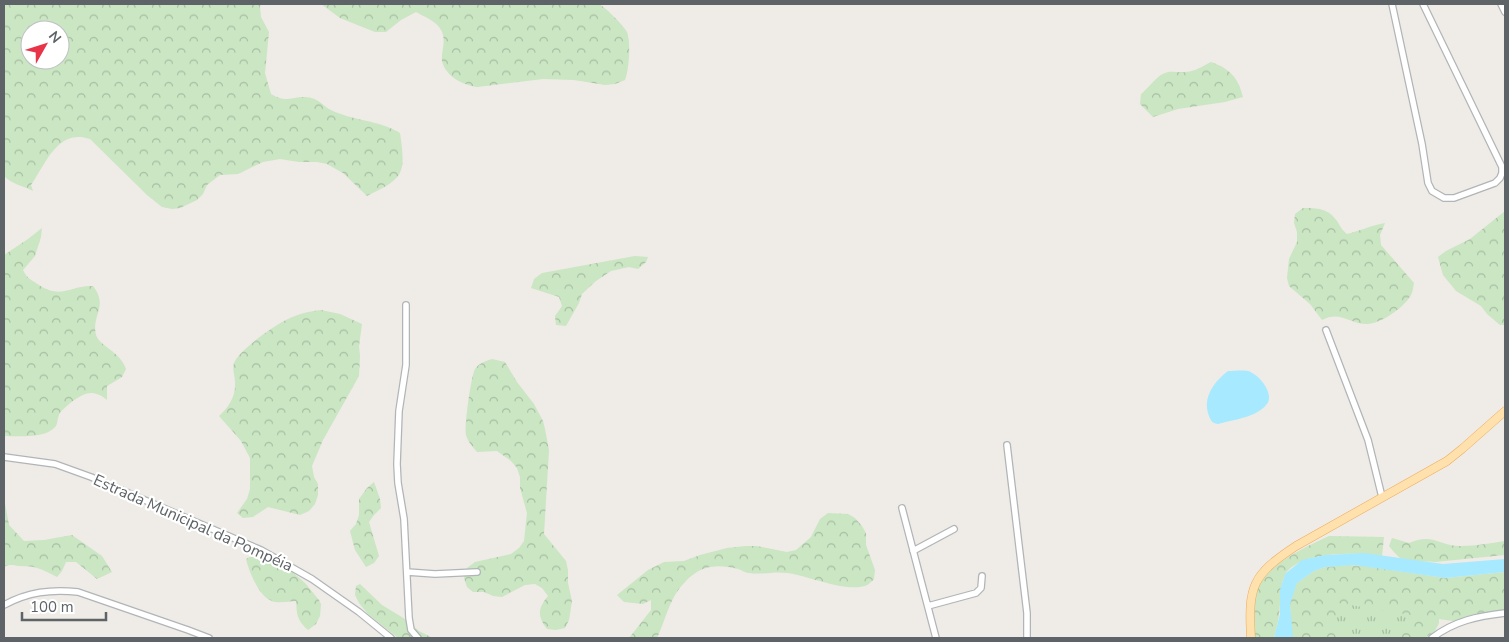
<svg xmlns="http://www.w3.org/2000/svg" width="1509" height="642" font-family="'Nunito Sans',sans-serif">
  <defs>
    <pattern id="forest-crowns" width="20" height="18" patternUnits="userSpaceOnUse" patternTransform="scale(1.25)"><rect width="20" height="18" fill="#cae6c3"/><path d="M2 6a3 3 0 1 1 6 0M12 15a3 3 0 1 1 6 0" fill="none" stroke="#a7bea2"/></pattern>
    <pattern id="park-tufts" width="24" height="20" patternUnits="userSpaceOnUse" patternTransform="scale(1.25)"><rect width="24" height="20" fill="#cae6c3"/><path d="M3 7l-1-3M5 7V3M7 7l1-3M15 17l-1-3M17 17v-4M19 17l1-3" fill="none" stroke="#a7bea2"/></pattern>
  </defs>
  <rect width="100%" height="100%" fill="#efebe6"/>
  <!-- forest -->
  <path fill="url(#forest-crowns)" fill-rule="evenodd" d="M4,4h257l-1,3 1,10 8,15 -4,41 6,21c18,11 23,0 40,4 8,1 13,9 20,12 22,11 48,10 69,23 6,42 4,45 -33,63l-24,-23 -16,-9 -10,-2h-18l-19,-3 -17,3 -25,12 -18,1 -13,10 -4,9 -6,6 -17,8 -8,1 -10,-2 -15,-12 -57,-56c-32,-11 -44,24 -59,46l2,6c-11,-6 -20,-6 -29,-15zM30,30h30v30h-30z
    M321,4h278c6,3 25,22 28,28 4,11 2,38 -2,48l-10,4 -10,1 -31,-5 -31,-1 -66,8c-14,-2 -31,-10 -35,-26 -1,-10 5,-21 -1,-31 -5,-9 -16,-13 -25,-18l-15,8 -15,12h-11l-35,-14z
    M1211,62c19,7 27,15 32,35l-18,5 -47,7 -25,8 -13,-13 1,-10c8,-6 15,-18 24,-21 6,-3 13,0 20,-1 9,0 18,-6 26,-10z
    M1303,208c14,0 25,0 34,13 3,5 5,9 10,13 13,-3 25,-9 38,-11l-5,12 1,10 33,38c-1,5 -1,10 -5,15 -6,10 -29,26 -42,26 -17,0 -27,-14 -45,-4l-12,-16 -21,-18 -2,-8 2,-19 8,-17v-10l-3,-9 1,-9z
    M1505,211v114h-5l-13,-11 -6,-8 -25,-15 -13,-16 -5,-18 8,-6 24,-12z
    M42,228l-1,9 -6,19 -12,14c4,9 9,10 16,15 23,15 31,0 54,1 16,21 -2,29 3,49 4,12 24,16 30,34l-4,8 -15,9v14c-15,-13 -25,-6 -38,4 -3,3 -9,7 -10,11 -3,8 0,11 -9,16 -11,7 -34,5 -46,5v-181l24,-16z
    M635,256l13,1 -2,5 -8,7 -9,-2 -18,4 -15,10 -14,13 -3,9 -13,23 -10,-1 -1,-9 7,-10 -3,-9 -28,-9 3,-9 8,-6z
    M321,310l19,4 22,10 -3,22 1,10 -1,20 -36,64 -11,26 2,11 4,7v11l-3,9 -6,7 -9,4 -32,-8 -15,10 -10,1 -6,-5 10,-14 3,-10v-31l-9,-17 -22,-25c10,-9 17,-20 16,-34 0,-7 -3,-12 -1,-19 5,-13 41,-38 54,-44 10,-5 22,-8 33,-9z
    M492,359l13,3 12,20 17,22 9,17 2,8 4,21 -5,84 22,27 2,9v13l4,18 -3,19 -4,8 -9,2 -9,-1c-10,-13 -9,-21 1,-33l-6,-8 -7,-4 -10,1 -23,12 -9,-1 -9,-4h-11l-6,-5 -3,-9 3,-10 8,-6 36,-8 8,-6 5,-7 3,-28 -7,-25v-11l-3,-9 -6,-7 -14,-10 -20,1c-4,-5 -9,-10 -11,-17 -2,-8 5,-59 9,-66 4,-6 11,-8 17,-10z
    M374,482l6,17 1,9 -7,7 -5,7 10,34 -5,7 -8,4 -11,-17 -5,-19 6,-7 3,-9v-16l8,-11z
    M4,498l5,27 15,16 20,-1 28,-5 30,21 10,16 -15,7 -21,-17h-10l-4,9 -5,6c-15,-8 -21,-11 -38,-11 -6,-1 -10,-2 -15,1z
    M828,513l20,1 7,4 7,8 4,7v12l9,25 -1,9c-3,3 -6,6 -9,7 -22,6 -55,-10 -78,-13 -13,-2 -25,2 -38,0 -4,0 -7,-3 -11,-4 -20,-5 -37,-4 -52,12 -16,15 -20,38 -29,57h-28l22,-28v-10l-8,4 -19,-2 -7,-7 31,-25 16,-8 20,-1 16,-6 27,-7 19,-2h11l30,6 9,-2 15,-13 9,-18z
    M1329,536l55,1 -2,19c-23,-4 -87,-6 -98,21 -5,14 -3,24 -5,38 -1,8 -3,16 -5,23h-20c0,-12 -2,-27 0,-39 6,-32 49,-51 75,-63z
    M1392,538l17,5c24,-11 31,4 53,3 14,0 29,-3 43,-5v14l-70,7c-26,-3 -26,9 -46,-16z
    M253,555l12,1 25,14 15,13 14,17 2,4 -1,12 -4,8 -8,6c-11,-10 -11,-15 -12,-29 -7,0 -17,3 -24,0 -13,-4 -23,-30 -26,-42z
    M1348,565l16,1 81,12 60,-6v43l-45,7 -21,-3v4l-4,8 -10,7h-133l-2,-34 3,-13 4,-8 17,-12 11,-4z
    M360,584l22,21 23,14 14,12 14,7h-35l-30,-24 -9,-11 -4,-8 1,-9z"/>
  <!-- park -->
  <path fill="url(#park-tufts)" d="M1338,603l79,13 -19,22h-60l-2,-19z"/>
  <!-- water -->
  <path fill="#a7e9fe" d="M1228,371c6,0 14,-1 20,0 11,3 28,24 18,34 -9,12 -34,15 -48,19 -7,-1 -8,-5 -10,-11 -5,-17 7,-32 20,-42z
    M1364,553l79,11 62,-5v13l-60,6 -91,-13 -29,2 -11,4 -17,12 -7,21 3,34h-19l6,-24v-24l5,-16 17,-14 23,-5z"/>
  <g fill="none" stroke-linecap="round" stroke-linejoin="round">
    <!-- minor casing -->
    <g stroke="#b1b5b8" stroke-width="8">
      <path id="minor" d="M1392,4l30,140 6,39 4,8 12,7h10l41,-15 5,-5 2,-5v-6l-79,-163
        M1501,4l4,8
        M406,305v60l-7,46 -2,53 1,19 6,36 5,99 2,12 7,8
        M1326,330l42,110 14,57
        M1007,445l20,168v25
        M4,457l51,7 36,13 170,73 51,29 47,33 32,26
        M902,508l34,130
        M913,551l41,-22
        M407,572l28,2 42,-2
        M4,605c24,-13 47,-16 74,-13l110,38 21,8
        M928,606l48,-13 5,-5 1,-12
        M1432,638c22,-17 46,-22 73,-25"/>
    </g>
    <!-- major casing -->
    <g stroke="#efab5f" stroke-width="9">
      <path id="major" d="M1251,638c-3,-52 1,-63 45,-92l151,-85 15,-12 43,-38"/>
    </g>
    <!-- minor -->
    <use href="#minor" stroke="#fff" stroke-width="5.5"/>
    <!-- major -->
    <use href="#major" stroke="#fee1ac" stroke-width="8"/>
  </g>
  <g text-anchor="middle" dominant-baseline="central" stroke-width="4.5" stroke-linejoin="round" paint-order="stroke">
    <!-- street labels -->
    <g font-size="16" fill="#5d6366" stroke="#fff">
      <text transform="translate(193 523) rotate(24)">Estrada Municipal da Pompéia</text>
    </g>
  </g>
  <!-- border -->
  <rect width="1509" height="642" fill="none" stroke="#5d6366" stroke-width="10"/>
  <!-- north arrow -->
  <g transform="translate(45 45) rotate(51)"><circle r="24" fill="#ffffff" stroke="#bec1c2"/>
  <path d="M0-4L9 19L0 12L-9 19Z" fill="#e73449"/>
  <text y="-8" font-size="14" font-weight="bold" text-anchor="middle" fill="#5d6366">N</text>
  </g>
  <!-- scale -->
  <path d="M22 612v8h84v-8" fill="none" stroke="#5d6366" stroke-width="2.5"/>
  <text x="30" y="612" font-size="15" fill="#5d6366" stroke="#ffffff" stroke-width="4" paint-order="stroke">100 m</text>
</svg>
